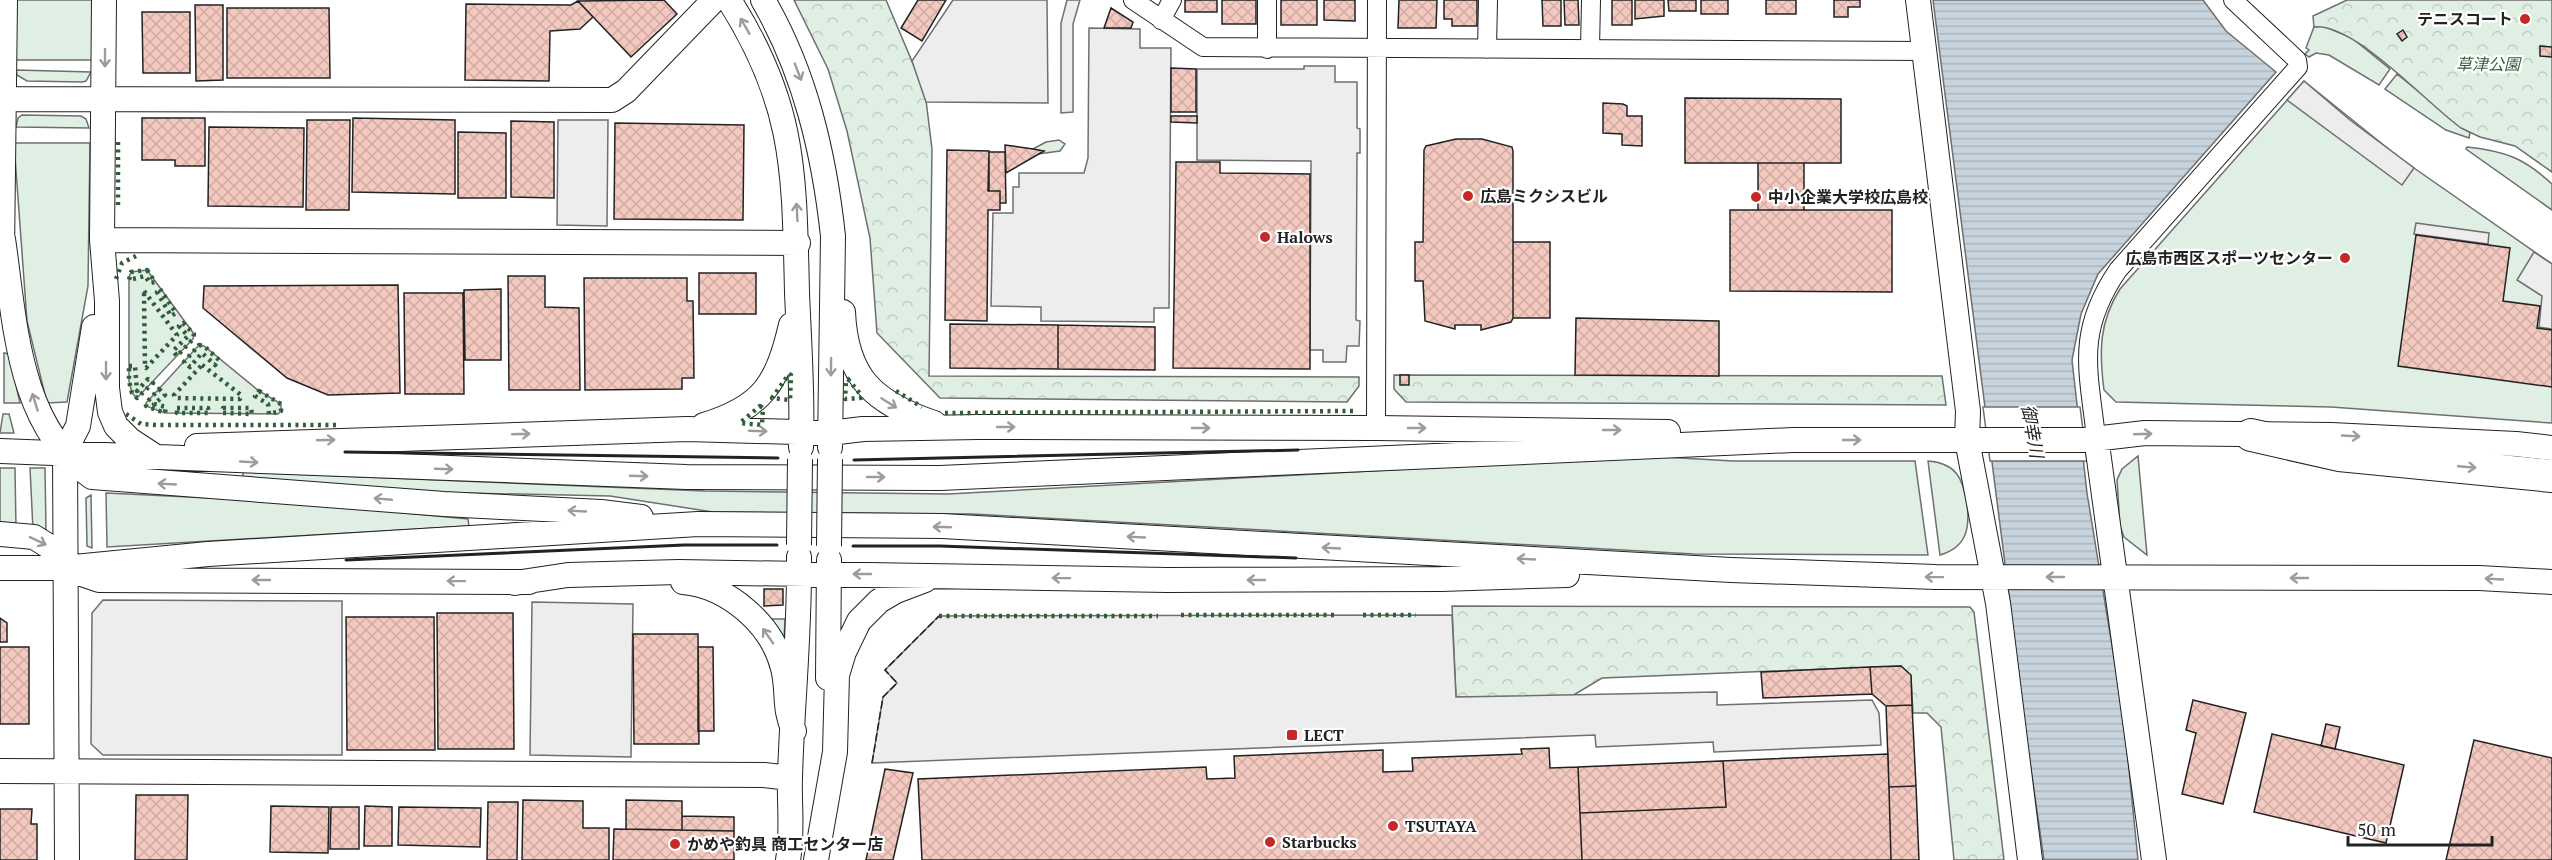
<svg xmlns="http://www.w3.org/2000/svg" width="2552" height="860" font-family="'PT Serif','Noto Sans JP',serif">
  <defs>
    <pattern id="forest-crowns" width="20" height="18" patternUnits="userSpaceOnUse" patternTransform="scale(1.5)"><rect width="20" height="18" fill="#e0efe3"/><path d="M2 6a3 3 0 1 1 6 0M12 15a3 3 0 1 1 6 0" fill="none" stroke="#c0cdc2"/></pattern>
    <pattern id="water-rules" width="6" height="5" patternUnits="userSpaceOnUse" patternTransform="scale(1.5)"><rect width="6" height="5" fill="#c7d3dd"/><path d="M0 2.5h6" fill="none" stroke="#abb5bd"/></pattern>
    <pattern id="building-cross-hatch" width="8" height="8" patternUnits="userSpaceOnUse" patternTransform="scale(1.5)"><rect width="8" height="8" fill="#f3c9c0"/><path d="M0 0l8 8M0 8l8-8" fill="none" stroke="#d0aca5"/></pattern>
  </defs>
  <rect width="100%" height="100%" fill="#fff"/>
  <!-- grass -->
  <path fill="#e0efe3" stroke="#6f6f6f" stroke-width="1.5" d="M16,0h76v60h-76z
    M2323,26l29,12 38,31 -11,16 -50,-30 -13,-2 -7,4 -4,-3 4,-4 -3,-2 8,-21z
    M16,70l75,2 -5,9 -4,1 -55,-1 -10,-6z
    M2397,74l73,59 -1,5 -23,-8 -61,-41z
    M2304,81l97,78 151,105v159l-221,-16 -215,-5 -12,-12c-5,-38 -5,-68 16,-101z
    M22,115l59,1 5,3 3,9 -73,-1 2,-9z
    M1059,140l6,4 -5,7 -22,3 5,-3 -10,-2 13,-7z
    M14,143h76l-2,143 -21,116 -20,1 -20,-82z
    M2467,147c38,4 57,11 85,37v26l-86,-61z
    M147,270l47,64 -1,5 -56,59 -5,-5 -3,-12v-104l2,-5z
    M199,345l5,1 55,45 22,13v7l-3,3 -113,-1 -19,-7v-3z
    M4,353l5,1 11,49h-16z
    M3,414h6l5,19h-14z
    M1646,456l87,5h182l13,94 -234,-1 -722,-40 -259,-2 -103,-16 -190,-4 -177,-15v-5l462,19 243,3z
    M2138,456l9,99 -23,-18 -4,-11 -3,-46 5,-11z
    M1928,461c28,2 35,17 39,43 3,24 0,43 -27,51z
    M0,468h15l1,60 -16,-2z
    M30,468h15l1,62h-13z
    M106,493l184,9 178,17 1,7 -362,21z
    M91,495l1,53 -5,-2 -1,-48z
    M770,619h15l-1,22z"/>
  <!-- forest -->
  <path fill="url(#forest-crowns)" stroke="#6f6f6f" stroke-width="1.5" d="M794,0h92l39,92 7,57 -3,227 430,1v9l-12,16 -407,-4 -63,-65 -7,-95 -23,-107 -19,-62z
    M2347,0h205v172l-37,-26 -35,-9 -19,-9c-35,-25 -106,-105 -147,-101l-1,-11z
    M1394,375l548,1 4,29 -540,-3 -12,-13z
    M1452,606l518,1 4,5 30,248h-50l-13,-133 -14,-14h-14l-2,-37 -10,-10 -299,12 -30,18 -116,1z"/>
  <!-- parking -->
  <path fill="#ededed" stroke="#6f6f6f" stroke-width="1.5" d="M953,0h94l1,103 -122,-1 -14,-41z
    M1067,0h13l-7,24v88l-12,1v-90z
    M1089,28l51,1v19h31l-2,260h-15v14l-113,-1v-14l-50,-1 2,-93h20v-26h6v-14h65l4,-15z
    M1304,66h31v16h22v46l3,1v24h-3l-1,167 4,1 -1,25h-12l-1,16h-23v-12h-13l1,-189 -114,-1v-91h107z
    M2304,81l46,39 64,48 -12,17 -115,-85z
    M558,120h50l-1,106 -50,-1z
    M2416,223l73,10 -1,11 -74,-10z
    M2534,252l18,12v65l-13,-2 3,-31 -25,-16z
    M103,600l239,1v154h-239l-12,-11 1,-131z
    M532,602l101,2 -2,153 -101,-2z
    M1452,615l4,82 261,-5v13l155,-5 7,13 2,32 -167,7 -1,-10 -117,5 -1,-12 -723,28 11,-66 14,-14 -12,-13 54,-54z"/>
  <!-- water -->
  <path fill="url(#water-rules)" stroke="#6f6f6f" stroke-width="1.5" d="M1933,0h270l23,31 50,41 -178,202 -17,40 -9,46 15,133 37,226 14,141h-94l-31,-217 -2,-32z"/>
  <!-- pier -->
  <path fill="#fff" stroke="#6f6f6f" stroke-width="1.5" d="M1983,407h97l7,54h-97z"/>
  <!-- building -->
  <path fill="url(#building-cross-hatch)" stroke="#222" stroke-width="1.5" d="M664,0l13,14 -46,43 -53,-56z
    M918,0h28l-24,41 -21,-13z
    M1185,0h32v12h-32z
    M1222,0h34v24h-34z
    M1281,0h36v25h-36z
    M1324,0h31v21l-31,-1z
    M1399,0h38l-1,28h-38z
    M1444,0h33v26h-25v-7h-8z
    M1542,0h19v26h-18z
    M1564,0h14l1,25h-14z
    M1612,0h20v25h-20z
    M1635,0h29v16l-29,3z
    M1668,0h28v11h-27z
    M1701,0h27v14h-27z
    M1766,0h30v14h-30z
    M1834,0h26v7h-12v10h-14z
    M578,1l15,16 -13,12 -30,2 -1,50 -84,-1 1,-76 105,1z
    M195,5h28v75l-27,1z
    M227,8h102l1,70h-103z
    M1111,8l22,14 -2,6h-27z
    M142,12h48v61h-47z
    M2403,30l4,7 -5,4 -5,-7z
    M2540,46l12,1v10l-12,-1z
    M1171,68l25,1v43h-25z
    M1685,98l156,1v64h-156z
    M1603,103l20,1 4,2v10h15v30l-20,-1v-11l-19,-1z
    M1171,116h26v7l-26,-1z
    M142,118h63v48h-30v-6h-33z
    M353,118l102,2v74l-103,-2z
    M307,120h43l-1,90h-43z
    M511,121l43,1v76l-43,-1z
    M615,123l129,2 -1,95 -129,-1z
    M209,127l95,1 -1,79 -95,-1z
    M458,132l48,1v65h-48z
    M1456,139h26l30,8 1,4v167l-2,4 -30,8v-5h-26v4l-30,-8 -2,-40h-8v-39h8l1,-92 2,-4z
    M1005,145l28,4 11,2 -38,22z
    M947,150l42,1 -1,40h12v19h-12l-1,111 -42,-1z
    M989,152h16l1,51h-6v-12h-11z
    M1176,162h44v11l90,1v195l-137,-1z
    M1758,163h46v47h-46z
    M1730,210h162v82l-162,-1z
    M2416,235l94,13 -7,53 37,5 -3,22 15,2v57l-154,-21z
    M1513,242h37v76h-37z
    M699,273h57v41h-57z
    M508,276h37v31l34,1 1,82h-71z
    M584,278h103v23h6l1,77h-12v11l-97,1z
    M398,285l2,108 -72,2 -41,-17 -84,-70 1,-22z
    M501,289v71h-36l-1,-70z
    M404,293h59l1,101h-59z
    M1576,318l143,3v55l-144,-1z
    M950,324l108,1v44l-108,-1z
    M1058,325l97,2v43l-97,-1z
    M1400,375h9v10h-9z
    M764,589h19v16l-19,1z
    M437,613h76l1,136h-76z
    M346,617h88l1,133h-88z
    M0,618l7,5v19h-7z
    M633,634h65l1,110h-65z
    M0,647h29v77h-29z
    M698,647h15l1,84h-16z
    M1901,666l10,9 1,30 -26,1 -14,-12 -2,-27z
    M1870,667l2,27 -109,4 -2,-26z
    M2193,700l53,13 -23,91 -41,-10 14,-61 -10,-3z
    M1912,705l4,81 -27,1 -3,-81z
    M2326,724l14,3 -5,22 -14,-3z
    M2272,734l132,31 -18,78 -132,-31z
    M2474,740l78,18v102h-106z
    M1549,748l1,20 28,-1 4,93h-660l-4,-81 288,-12 1,12 28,-1 -1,-22 149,-6v22l30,-1 -1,-13 110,-4 -1,-5z
    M1888,754l3,106h-309l-4,-93z
    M1723,761l3,46 -146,6 -2,-46z
    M885,769l28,4 -20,87h-27z
    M1916,786l3,74h-28l-2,-73z
    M136,795h52l-1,65h-52z
    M523,800l60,1v27h26v32h-87z
    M626,800l56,1v29l-56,-1z
    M488,802h30l-1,58h-30z
    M271,806l58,1 -1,46 -58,-1z
    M365,806l27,1v39h-28z
    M331,807h28v42h-29z
    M399,807l82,1 -1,39 -82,-2z
    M0,809h32l-1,15h6v36h-37z
    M682,816l52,1v14l-52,-1z
    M614,829l120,2v29h-121z"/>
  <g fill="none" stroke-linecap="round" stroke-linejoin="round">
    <!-- street casing -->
    <g stroke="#222" stroke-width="20">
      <path id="street" d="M1133,0l70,47 722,4
        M1161,20l11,-20
        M1267,49v-49
        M1487,49l1,-49
        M1590,49l1,-49
        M1376,428l1,-428
        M2096,437c-8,-69 -20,-105 22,-167l180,-203 -1,-7 -64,-60"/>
    </g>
    <!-- secondary casing -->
    <g stroke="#222" stroke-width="26">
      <path id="secondary" d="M104,0l-2,240 5,61v87l3,24 6,14 14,14 23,15
        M729,0c67,105 65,173 68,292 2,52 6,104 4,155
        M763,0c42,72 61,153 70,236l-3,211
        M1918,0l50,411 -1,29 31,163 32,257
        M0,99l612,1 14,-9 88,-91
        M3,239c12,80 14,187 89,238l352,27 157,8 40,5
        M102,240l696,3
        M2,252l3,-252
        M843,312c3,66 31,91 91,111
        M704,425c59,-18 73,-41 87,-100
        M2096,437l58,423
        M197,446l490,-17 143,4 33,-4 115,-2 398,1 292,4
        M0,451l686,26 254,1 853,-38h292l60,-7 186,2 185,9 36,4
        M0,534l34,3 16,10 14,21 35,12 430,2
        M0,568h64l144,-14 490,-30 244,2 789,44 205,7 543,1 73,4
        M683,582c45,4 89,42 100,86 6,24 0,39 11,63
        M515,583l53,-8 111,-3 489,8 273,-1 126,-4
        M828,678l1,-118
        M0,771l764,4 26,3
        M67,860l-2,-409 13,-25 16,-99
        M788,860c5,-28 1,-55 2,-83 2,-73 10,-146 9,-220
        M816,860l19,-108 2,-77 7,-23 15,-31 20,-20 17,-10 29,-11"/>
    </g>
    <!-- highway casing -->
    <g stroke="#222" stroke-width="34">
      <path id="highway" d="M2251,435l88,20 213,21"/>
    </g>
    <!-- street -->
    <use href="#street" stroke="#fff" stroke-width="18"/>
    <!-- secondary -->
    <use href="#secondary" stroke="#fff" stroke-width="24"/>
    <!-- highway -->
    <use href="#highway" stroke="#fff" stroke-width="32"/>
    <!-- secondary-bridge casing -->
    <g stroke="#222" stroke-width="26" stroke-linecap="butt">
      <path id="secondary-bridge" d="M799,545l1,-86
        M829,546l1,-87"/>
    </g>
    <!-- secondary-bridge -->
    <use href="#secondary-bridge" stroke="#fff" stroke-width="24"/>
    <!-- hedge -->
    <path stroke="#2f5e38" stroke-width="4.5" stroke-dasharray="3 4.5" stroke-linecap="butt" d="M118,142v65
      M147,270l8,12 -5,1 -5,-7 -16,4 2,-8z
      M116,279l6,-16 14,-7
      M160,289l16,24 -5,3 -14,-24z
      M144,291l33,44 -31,33 -1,-1z
      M183,323l11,11 -1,5 -16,17 -4,-5 15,-15 -9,-10z
      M199,345l5,1 15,14 -4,5 -13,-12 -12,14 -6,-5z
      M202,365l39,30 -1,4 -64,-1 -2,-3z
      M129,366h6l2,25 11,-12 5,4 -16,15 -5,-5 -3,-12z
      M789,374l2,1 -1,25 -18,-2z
      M848,379l13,16v3l-16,1 1,-19z
      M159,389l6,6 -11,9 12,3 -1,6 -19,-7v-3z
      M259,391l22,13v7l-12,3 -1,-10 -13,-8z
      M896,391l26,16
      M760,406l3,2 -1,17 -22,-2z
      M177,408h31l1,5h-32z
      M223,408h28l1,6 -29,-1z
      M945,413l409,-2
      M126,414l15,10 17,1h178
      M1181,615h157
      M1363,615h53
      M939,616h219"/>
    <!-- fence -->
    <path stroke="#222" stroke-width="1.5" stroke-dasharray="8 3" stroke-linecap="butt" d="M872,763l11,-66 14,-14 -12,-13 54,-54"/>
    <!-- wall -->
    <path stroke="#222" stroke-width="3" d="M345,452l433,6
      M854,460l444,-10
      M853,546h87l356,12
      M346,560l338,-15h93"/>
  </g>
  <!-- one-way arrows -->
  <defs><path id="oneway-shaft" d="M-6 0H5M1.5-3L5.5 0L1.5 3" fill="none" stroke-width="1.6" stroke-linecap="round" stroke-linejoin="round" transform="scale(1.5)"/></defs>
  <g stroke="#9c9c9c">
    <use href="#oneway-shaft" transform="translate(745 26) rotate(-120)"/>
    <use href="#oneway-shaft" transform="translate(105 58) rotate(90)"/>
    <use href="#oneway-shaft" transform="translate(798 72) rotate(69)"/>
    <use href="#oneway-shaft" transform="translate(797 212) rotate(-93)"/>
    <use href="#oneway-shaft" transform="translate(831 367) rotate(91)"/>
    <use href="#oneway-shaft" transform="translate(106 371) rotate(90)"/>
    <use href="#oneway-shaft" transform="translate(35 402) rotate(-107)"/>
    <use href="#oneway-shaft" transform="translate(889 403) rotate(32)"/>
    <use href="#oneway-shaft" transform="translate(1006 427)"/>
    <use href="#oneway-shaft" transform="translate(1201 428)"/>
    <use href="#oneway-shaft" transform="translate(1417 428)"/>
    <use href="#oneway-shaft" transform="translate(1612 430)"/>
    <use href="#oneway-shaft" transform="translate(758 431) rotate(2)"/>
    <use href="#oneway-shaft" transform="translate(521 434) rotate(-2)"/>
    <use href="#oneway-shaft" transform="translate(2143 434) rotate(-2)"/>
    <use href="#oneway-shaft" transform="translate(2351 436) rotate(3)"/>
    <use href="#oneway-shaft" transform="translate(326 440) rotate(-2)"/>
    <use href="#oneway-shaft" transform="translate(1852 440)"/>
    <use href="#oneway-shaft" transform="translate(249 462) rotate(3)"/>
    <use href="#oneway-shaft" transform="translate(2467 467) rotate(5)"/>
    <use href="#oneway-shaft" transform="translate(444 469) rotate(2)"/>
    <use href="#oneway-shaft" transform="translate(639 476) rotate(2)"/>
    <use href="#oneway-shaft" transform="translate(876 477)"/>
    <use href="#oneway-shaft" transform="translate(167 484) rotate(-177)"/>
    <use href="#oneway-shaft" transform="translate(383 499) rotate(-175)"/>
    <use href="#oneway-shaft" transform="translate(577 511) rotate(-177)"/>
    <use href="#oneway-shaft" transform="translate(942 527) rotate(-178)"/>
    <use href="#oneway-shaft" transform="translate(1136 537) rotate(-177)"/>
    <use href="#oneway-shaft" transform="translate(38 541) rotate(25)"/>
    <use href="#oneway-shaft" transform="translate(1331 548) rotate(-177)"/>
    <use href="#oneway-shaft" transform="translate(1526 559) rotate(-177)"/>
    <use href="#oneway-shaft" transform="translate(862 574) rotate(-180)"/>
    <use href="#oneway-shaft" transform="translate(1934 577) rotate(-179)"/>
    <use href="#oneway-shaft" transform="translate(2055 577) rotate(-180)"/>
    <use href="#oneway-shaft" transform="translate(1061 578) rotate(-179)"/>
    <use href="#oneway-shaft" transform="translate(2299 578) rotate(-180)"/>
    <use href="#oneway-shaft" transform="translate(2494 579) rotate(-177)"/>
    <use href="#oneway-shaft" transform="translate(261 580) rotate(-180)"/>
    <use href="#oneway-shaft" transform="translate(1256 580) rotate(180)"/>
    <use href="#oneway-shaft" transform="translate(456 581) rotate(-179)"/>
    <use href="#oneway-shaft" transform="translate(768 636) rotate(-125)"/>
  </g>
  <!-- markers -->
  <g fill="#c62828" stroke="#fff" stroke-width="2">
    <circle cx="2525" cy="19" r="6"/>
    <circle cx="1468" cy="196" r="6"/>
    <circle cx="1756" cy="197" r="6"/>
    <circle cx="1265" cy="237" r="6"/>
    <circle cx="2345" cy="258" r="6"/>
    <rect x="1286" y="729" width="12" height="12" rx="3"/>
    <circle cx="1393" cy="826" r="6"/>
    <circle cx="1270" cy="842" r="6"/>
    <circle cx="675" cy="844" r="6"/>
  </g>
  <g text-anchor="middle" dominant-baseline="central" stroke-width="4.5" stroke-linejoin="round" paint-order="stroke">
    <!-- poi labels -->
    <g font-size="16" font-weight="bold" fill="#222" stroke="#fff" text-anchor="start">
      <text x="2513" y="19" text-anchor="end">テニスコート</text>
      <text x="1480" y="196">広島ミクシスビル</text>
      <text x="1768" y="197">中小企業大学校広島校</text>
      <text x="1277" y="237">Halows</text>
      <text x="2333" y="258" text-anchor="end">広島市西区スポーツセンター</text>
      <text x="1304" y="735">LECT</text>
      <text x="1405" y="826">TSUTAYA</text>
      <text x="1282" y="842">Starbucks</text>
      <text x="687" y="844">かめや釣具 商工センター店</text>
    </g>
    <!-- park labels -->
    <g font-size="16" font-style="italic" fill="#2f5e38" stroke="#fff">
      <text x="2488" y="64">草津公園</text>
    </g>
    <!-- water labels -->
    <g font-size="18" font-style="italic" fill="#222" stroke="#fff">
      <text transform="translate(2033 431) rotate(80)">御幸川</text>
    </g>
  </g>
  <!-- scale -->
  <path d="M2348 836v9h144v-9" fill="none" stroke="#222222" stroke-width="3"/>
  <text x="2357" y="836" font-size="18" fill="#222222" stroke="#ffffff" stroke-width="4.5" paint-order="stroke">50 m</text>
</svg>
